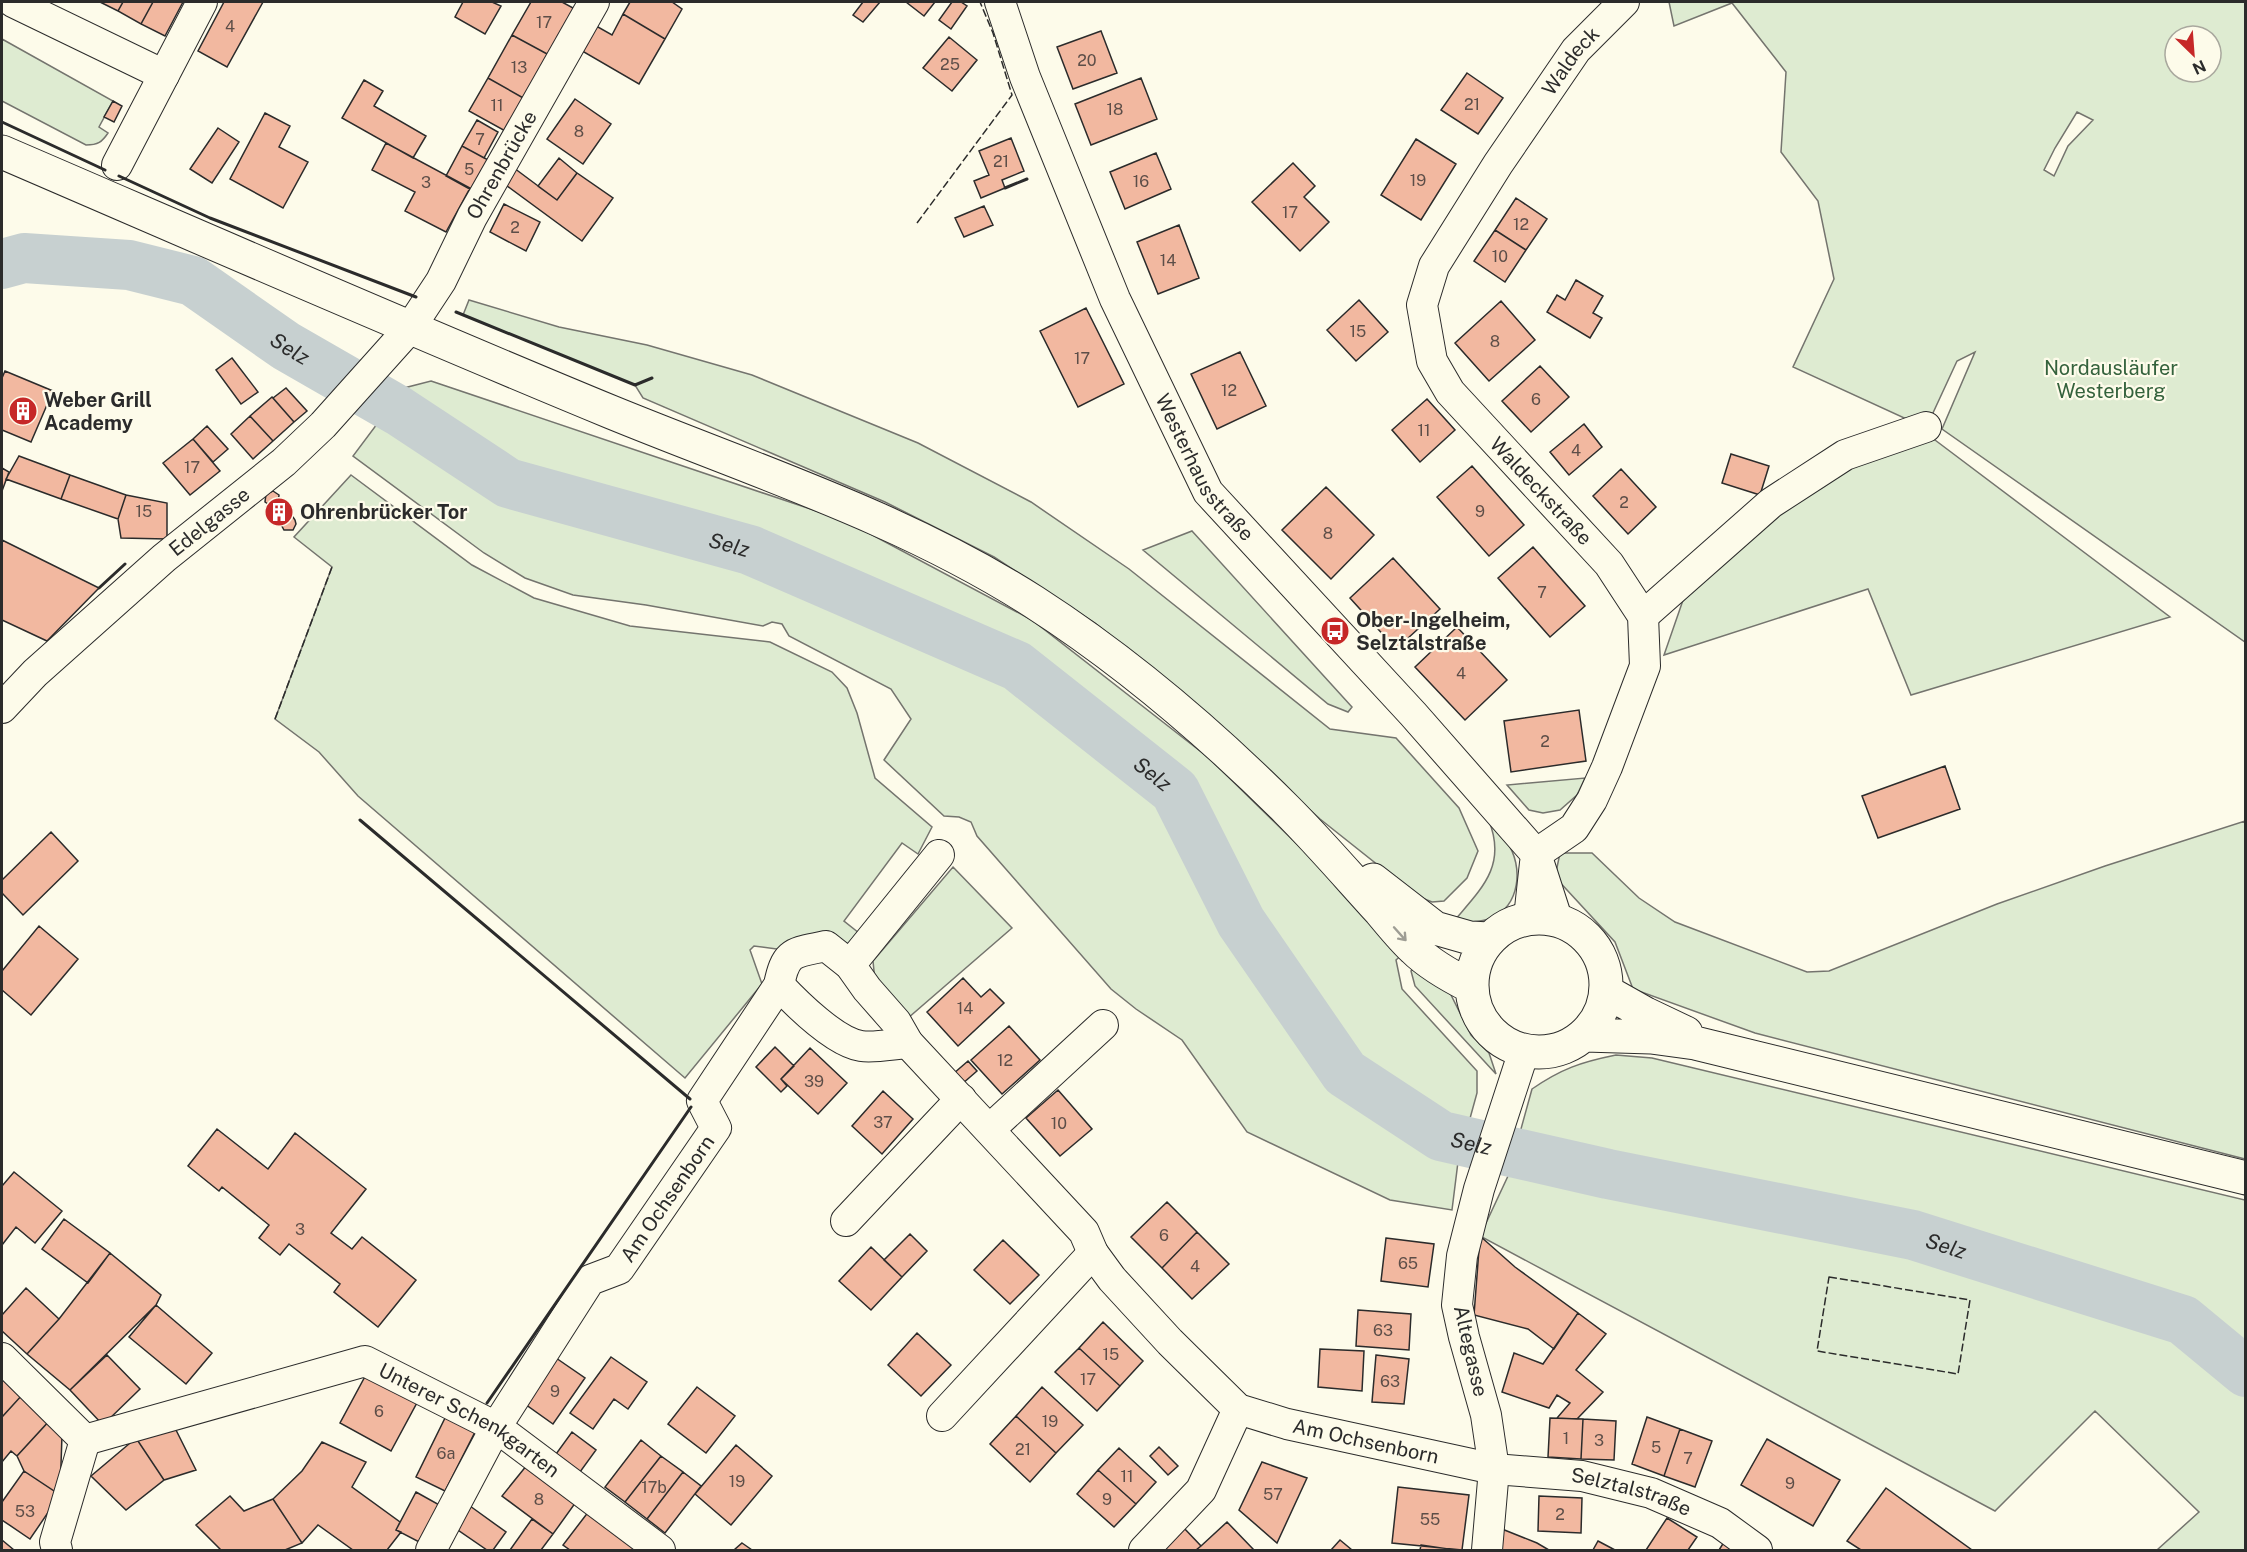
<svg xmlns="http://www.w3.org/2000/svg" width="2247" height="1552" font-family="'Public Sans',sans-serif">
  <rect width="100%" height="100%" fill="#fdfbea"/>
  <!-- green -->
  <path fill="#deebd1" stroke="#74746e" stroke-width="1.5" fill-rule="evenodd" d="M1669,2h576v640l-303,-213 33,-77 -18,9 -31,67 -133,-61 41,-88 -16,-78 -37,-49 5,-80 -54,-69 -58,23zM2175,36h36v36h-36zM2077,112l16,8 -25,26 -14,30 -10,-6 11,-22z
    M2,39l111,62 -14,26 9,6c-6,9 -10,12 -22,12l-84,-44z
    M469,300l90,27 88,18 105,30 166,68 113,59 98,67 201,160 66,9 63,70 19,43 -11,27 -23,23 -12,1 -15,-6 -97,-77 -132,-121 -93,-75 -101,-66 -109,-55 -242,-104 -8,-13 -172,-70z
    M431,381l415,140 186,99 177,138 197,193 -10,9 6,29 75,82v22l-19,69 -6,48 -62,-10 -143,-68 -65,-92 -46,-31 -25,-20 -134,-153 -6,-14 -12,-5 -15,-1 -60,-56 27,-41 -20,-30 -102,-53 -7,-12 -10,-2 -9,4 -117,-21 -73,-10 -48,-17 -41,-25 -131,-97 51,-68z
    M1927,434l243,183 -259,78 -43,-106 -204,66 26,-75 89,-73 72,-42z
    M351,475l121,90 62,33 96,28 140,16 62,30 15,16 10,25 18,65 57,49 -14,27 -16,-11 -58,78 15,12 -10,11 -23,-7 -42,13 -30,-4 -4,4 12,34 -77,94 -327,-282 -39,-44 -44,-33 57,-152 -38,-30z
    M1192,531l160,176 -4,5 -20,-8 -185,-154z
    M1585,778l-8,17 -17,15 -17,3 -14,-3 -22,-25z
    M1489,821c6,7 13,14 18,21 17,25 13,64 -16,76 -11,5 -25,4 -37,3 27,-32 53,-55 35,-100z
    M2245,821v338l-490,-126 -122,-44 -18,-47 -60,-65 5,-24h32l47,45 36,24 132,50 22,-1 168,-67 108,-38z
    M953,867l59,61 -104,90 -33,-37 -2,-20z
    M1418,963l31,28 22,44 18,18 7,21 -81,-88 -4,-15z
    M1616,1055l36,3 593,142v350h-88l42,-38 -104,-101 -100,100 -515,-275 28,-60 24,-87c29,-20 49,-27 84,-34z"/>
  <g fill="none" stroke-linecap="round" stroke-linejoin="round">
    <!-- river -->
    <path stroke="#c7d0d0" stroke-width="50" id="s1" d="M2,264l22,-6 105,7 64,16 93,65 113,65 109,72 242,67 267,116 158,125 66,131 104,151 96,63 167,38 305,61 270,85 63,52"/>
  </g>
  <!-- building -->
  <path fill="#f2b8a0" stroke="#2b2b2b" stroke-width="1.5" d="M100,2h23l-5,9z
    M123,2h30l-12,22 -23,-13z
    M153,2h30l-18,34 -24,-12z
    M224,2h39l-36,65 -29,-16z
    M463,2h29l9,4 -16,28 -30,-17z
    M531,2h31l13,7 -26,46 -37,-20z
    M630,2h42l10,7 -17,30 -42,-25z
    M863,2h17l-17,20 -10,-7z
    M906,2h29l-11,14z
    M952,2h9l6,4 -16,23 -12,-9z
    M623,14l42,25 -26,45 -62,-36 14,-25 21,12z
    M1101,31l16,42 -44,16 -16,-42z
    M512,35l37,20 -24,44 -37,-21z
    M949,37l28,23 -25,31 -29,-23z
    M1467,73l36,25 -25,36 -37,-24z
    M488,78l37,21 -18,33 -38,-21z
    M1141,78l16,41 -66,26 -16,-41z
    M364,80l19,11 -9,15 52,30 -13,22 -71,-40z
    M575,99l36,25 -28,40 -36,-25z
    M113,101l9,5 -8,16 -10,-5z
    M265,113l25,13 -11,21 29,15 -25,46 -53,-29z
    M477,120l21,12 -14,26 -22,-12z
    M218,128l21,14 -27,41 -22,-14z
    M1011,138l13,33 -22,9 3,8 -24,10 -7,-17 15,-6 -10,-24z
    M1416,139l40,25 -35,56 -40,-25z
    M386,143l84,45 -24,44 -41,-21 10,-19 -43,-22z
    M462,146l30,16 -17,30 -29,-16z
    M1156,153l15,36 -46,20 -15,-37z
    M559,158l18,15 -20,27 -19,-14z
    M1293,163l22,23 -11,11 25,25 -29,29 -48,-49z
    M514,168l43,32 20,-27 36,25 -31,43 -79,-58z
    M1516,198l31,21 -21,31 -31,-20z
    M504,204l36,18 -14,29 -36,-19z
    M984,206l9,19 -29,12 -9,-19z
    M1179,225l20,53 -41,16 -21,-52z
    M1495,230l31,20 -21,32 -31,-21z
    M1576,280l27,16 -10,17 9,5 -12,20 -43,-26 10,-17 8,5z
    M1359,300l29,32 -32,29 -29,-31z
    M1501,301l34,39 -46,41 -34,-38z
    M1086,308l38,76 -46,23 -38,-76z
    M1240,352l26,54 -49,23 -26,-55z
    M232,358l26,34 -17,12 -25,-34z
    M1540,366l29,31 -38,35 -29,-31z
    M5,371l48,20 -22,51 -29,-12v-52z
    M286,388l21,23 -13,11 -21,-24z
    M272,397l22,25 -21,19 -23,-25z
    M1427,399l28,31 -35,32 -28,-32z
    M250,416l23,25 -20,18 -22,-25z
    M1584,424l18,23 -33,28 -19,-23z
    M207,426l21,23 -15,13 -20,-23z
    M193,439l27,32 -30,24 -27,-32z
    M1731,454l38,12 -9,29 -38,-12z
    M19,456l51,19 -9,24 -55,-20z
    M1472,466l52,59 -35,31 -52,-59z
    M2,468l7,4 -7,19z
    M1621,469l35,38 -28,27 -35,-38z
    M70,475l56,20 -8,24 -57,-20z
    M1326,487l48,48 -43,44 -49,-49z
    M273,491l6,4 -1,8 7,14h8l2,3 1,4 -3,6h-9l-13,-24 -6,-4 1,-8z
    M126,495l41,8v36l-46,-1 -3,-19z
    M2,540l97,48 -52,53 -45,-21z
    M1533,547l52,59 -35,31 -52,-59z
    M1393,558l47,51 -44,40 -46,-51z
    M1457,627l50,53 -42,40 -50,-53z
    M1579,710l7,51 -75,11 -7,-51z
    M1945,766l15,43 -82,29 -16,-42z
    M51,832l27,29 -55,54 -21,-22v-13z
    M39,926l39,33 -47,56 -29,-25v-19z
    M963,978l18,19 9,-8 14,14 -46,43 -31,-34z
    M1009,1026l31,34 -38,34 -31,-34z
    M775,1047l19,19 -13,13 6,7 -6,6 -25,-25z
    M810,1048l37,35 -29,31 -37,-35z
    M968,1061l9,10 -15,13 -9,-10z
    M1058,1090l34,39 -32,27 -34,-38z
    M883,1091l30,28 -31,35 -30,-28z
    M217,1129l51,40 27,-36 71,56 -35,44 21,16 10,-12 54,43 -38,47 -44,-35 6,-8 -51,-40 -9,11 -21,-17 10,-13 -47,-38 -3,4 -31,-25z
    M14,1172l48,39 -27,32 -19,-16 -14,18v-59z
    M1167,1202l30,30 -35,36 -31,-31z
    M64,1219l46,34 -22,30 -46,-34z
    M1197,1232l32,32 -37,35 -30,-31z
    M910,1234l17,17 -25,26 -18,-17z
    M1480,1236l35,31 63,46 -24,36 -26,-20 -54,-14z
    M1386,1238l48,6 -6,43 -47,-6z
    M1003,1240l36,35 -29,29 -36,-34z
    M871,1247l31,30 -31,33 -32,-29z
    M110,1253l51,42 -5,10 -86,85 -43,-36 32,-35z
    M26,1288l33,31 -32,35 -25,-23v-16z
    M156,1305l56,48 -26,31 -57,-47z
    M1358,1310l53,4 -2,36 -53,-4z
    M1578,1313l28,21 -30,36 27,22 -26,27 -20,-1 13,-15 -13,-8 -8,13 -47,-16 12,-39 29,11z
    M1103,1322l40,39 -23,25 -41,-38z
    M917,1333l34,32 -30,31 -33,-31z
    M1079,1348l41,38 -23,25 -42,-39z
    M1320,1349l44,2 -2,40 -44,-4z
    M107,1355l33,34 -37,36 -33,-35z
    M1376,1355l33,4 -5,45 -32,-2z
    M611,1357l36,25 -19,27 -14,-10 -21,30 -23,-16z
    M556,1358l29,20 -32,46 -28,-20z
    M2,1368l21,26 -21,23z
    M368,1371l51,28 -28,52 -51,-28z
    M697,1387l38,29 -29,37 -38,-29z
    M1042,1387l41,38 -27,28 -40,-37z
    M23,1394l28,25 -34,37 -6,-5 -9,11v-45z
    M447,1414l30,14 -32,63 -29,-14z
    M1016,1416l40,37 -26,29 -40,-38z
    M1647,1417l33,12 -16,47 -32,-12z
    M1550,1418l33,1 -2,40 -33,-2z
    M51,1419l11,16 -2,60 -36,-24 -7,-15z
    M1583,1419l33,2 -2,39 -33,-1z
    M171,1420l25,50 -32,10 -28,-42z
    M1680,1429l32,12 -17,46 -31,-11z
    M572,1432l24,18 -16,22 -24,-18z
    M136,1438l28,42 -38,30 -35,-34z
    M1767,1439l73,41 -27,46 -72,-41z
    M641,1440l20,16 -36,46 -20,-15z
    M322,1442l44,20 -14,25 48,35 -4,8 5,2 -14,18h-34l-35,-25 -16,18 -29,-44 29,-28z
    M736,1445l36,31 -41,49 -36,-31z
    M1159,1447l19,19 -10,9 -18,-19z
    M1119,1448l37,34 -20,22 -38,-34z
    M661,1456l22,16 -36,47 -22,-17z
    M1262,1462l45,16 -30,65 -38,-33z
    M527,1465l49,37 -23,32 -51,-38z
    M1098,1470l38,34 -22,23 -37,-33z
    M24,1471l36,24 -30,44 -28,-19v-18z
    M683,1472l18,14 -36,47 -18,-14z
    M1398,1487l71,8 -7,55 -70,-7z
    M1886,1488l86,62h-111l-14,-9z
    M416,1492l27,15 -20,37 -27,-14z
    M230,1496l14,15 29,-12 29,44 -17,7h-64l-25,-25z
    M1539,1496l43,2 -1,35 -43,-2z
    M470,1506l36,26 -13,18h-6l-32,-22z
    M589,1511l54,39h-73l-7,-5z
    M1667,1518l30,19 -9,13h-42z
    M532,1519l21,15 -12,16h-31z
    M1227,1522l27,28h-58l5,-4z
    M1183,1527l18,19 -5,4h-38z
    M1502,1529l35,14 12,7h-49z
    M2,1540l12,10h-12z
    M1340,1540l12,10h-21z
    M1598,1541l17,9h-22z
    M1724,1542l14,8h-19z
    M742,1543l10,7h-18z
    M1421,1545l34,5h-35z"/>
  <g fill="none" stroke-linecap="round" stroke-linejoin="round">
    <!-- minor casing -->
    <g stroke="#2b2b2b" stroke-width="32">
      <g id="minor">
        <path d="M13,2l151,73"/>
        <path id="s2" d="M1000,2l25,75 90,222 93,193 205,222 123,140 21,65"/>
        <path d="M117,165l85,-163"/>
        <path d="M1643,616l128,-113 74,-48 81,-28"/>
        <path id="s3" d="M2,708l33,-35 129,-115 120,-96 39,-37 87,-97 31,-47 31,-64 122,-215"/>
        <path id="s4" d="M1536,854l38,-26 18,-28 15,-33 38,-101 -2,-50 -34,-52 -159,-172 -18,-31 -10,-56 12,-39 64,-102 78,-114 48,-48"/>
        <path d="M1529,918l6,-55"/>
        <path d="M850,965l89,-110"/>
        <path d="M779,985c18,19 56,57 82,61 14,2 32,-2 47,-3"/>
        <path d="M990,1129l113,-104"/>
        <path d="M846,1221l115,-122"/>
        <path d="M2,1358l83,82"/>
        <path d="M942,1416l151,-163"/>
        <path id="s5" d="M85,1440l280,-79 131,66 164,123"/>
        <path d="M57,1550l-2,-8 30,-102"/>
        <path id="s6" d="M431,1550l65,-123 94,-147 29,-11 97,-141 -14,-27 77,-116c7,-35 15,-32 47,-39l24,19 17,24 29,33 12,21 176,189 9,21 19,26 58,63 68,67 49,15 207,45 88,7 69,17 69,30 37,27"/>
        <path d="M1144,1550l57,-60 37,-81"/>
        <path d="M1487,1550l7,-81 -8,-54 -22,-78 -7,-32 5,-49 17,-67 45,-138"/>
      </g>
    </g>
    <!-- major casing -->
    <g stroke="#2b2b2b" stroke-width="35">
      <path id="major" d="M2,152c202,87 405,176 609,260 144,59 292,106 423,190 93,60 175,130 253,208 32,32 62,67 93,101 11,13 22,27 34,38 16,16 38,28 58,38
        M1373,880l62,48 35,10 19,1
        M1472 985a67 67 0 1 1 134 0a67 67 0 1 1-134 0Z
        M1607,992l39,22 40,19
        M1585,1035l66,2 44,6 551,135"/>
    </g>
    <!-- minor -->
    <use href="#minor" stroke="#fdfbea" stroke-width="30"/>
    <!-- major -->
    <use href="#major" stroke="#fdfbea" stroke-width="33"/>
    <!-- fence -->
    <path stroke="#2b2b2b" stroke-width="1.5" stroke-dasharray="8 3" stroke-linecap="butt" d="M917,223l95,-128 -19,-62 -13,-31
      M275,719l57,-152
      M1829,1277l141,23 -12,74 -141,-23z"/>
    <!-- wall -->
    <path stroke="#2b2b2b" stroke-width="3" d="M2,122l103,48
      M119,176l91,42 206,79
      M1005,188l22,-9
      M456,312l179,73 17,-7
      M99,588l26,-24
      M360,820l330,279
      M487,1403l204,-296"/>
  </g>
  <!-- one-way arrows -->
  <defs><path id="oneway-shaft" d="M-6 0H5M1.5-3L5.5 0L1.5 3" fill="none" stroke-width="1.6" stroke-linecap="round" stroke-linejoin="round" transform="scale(1.5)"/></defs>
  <use stroke="#9e9d94" href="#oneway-shaft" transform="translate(1400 934) rotate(48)"/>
  <!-- icons -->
  <defs>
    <g id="building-disc" transform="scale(1.5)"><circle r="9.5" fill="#c62828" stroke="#fdfbea"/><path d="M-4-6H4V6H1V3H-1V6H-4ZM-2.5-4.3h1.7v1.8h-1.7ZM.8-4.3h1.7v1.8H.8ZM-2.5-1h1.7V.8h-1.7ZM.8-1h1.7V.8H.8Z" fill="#fff"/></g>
    <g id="bus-disc" transform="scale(1.5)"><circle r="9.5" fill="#c62828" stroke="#fdfbea"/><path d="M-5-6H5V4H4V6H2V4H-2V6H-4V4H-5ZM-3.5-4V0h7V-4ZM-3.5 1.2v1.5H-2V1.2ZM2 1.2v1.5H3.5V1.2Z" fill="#fff"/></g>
  </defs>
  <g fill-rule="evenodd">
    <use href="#building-disc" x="23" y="411"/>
    <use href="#building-disc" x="279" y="512"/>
    <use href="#bus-disc" x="1335" y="631"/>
  </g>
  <g text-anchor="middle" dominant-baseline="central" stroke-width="4.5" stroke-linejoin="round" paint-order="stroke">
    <!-- number labels -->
    <g font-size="16" fill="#5d4e48">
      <text x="544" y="22">17</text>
      <text x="230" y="26">4</text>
      <text x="1087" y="60">20</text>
      <text x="950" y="64">25</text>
      <text x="519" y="67">13</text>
      <text x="1472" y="104">21</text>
      <text x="497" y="105">11</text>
      <text x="1115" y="109">18</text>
      <text x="579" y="131">8</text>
      <text x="480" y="139">7</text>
      <text x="1001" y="161">21</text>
      <text x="469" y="169">5</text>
      <text x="1418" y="180">19</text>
      <text x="1141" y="181">16</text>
      <text x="426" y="182">3</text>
      <text x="1290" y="212">17</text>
      <text x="1521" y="224">12</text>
      <text x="515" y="227">2</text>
      <text x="1500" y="256">10</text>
      <text x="1168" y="260">14</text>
      <text x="1358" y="331">15</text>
      <text x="1495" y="341">8</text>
      <text x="1082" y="358">17</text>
      <text x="1229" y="390">12</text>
      <text x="1536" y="399">6</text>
      <text x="1424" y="430">11</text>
      <text x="1576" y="450">4</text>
      <text x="192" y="467">17</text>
      <text x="1624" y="502">2</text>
      <text x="144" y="511">15</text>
      <text x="1480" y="511">9</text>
      <text x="1328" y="533">8</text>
      <text x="1542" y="592">7</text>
      <text x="1461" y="673">4</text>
      <text x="1545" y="741">2</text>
      <text x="965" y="1008">14</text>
      <text x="1005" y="1060">12</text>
      <text x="814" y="1081">39</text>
      <text x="883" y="1122">37</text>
      <text x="1059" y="1123">10</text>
      <text x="300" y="1229">3</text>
      <text x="1164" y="1235">6</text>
      <text x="1408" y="1263">65</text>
      <text x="1195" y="1266">4</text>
      <text x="1383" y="1330">63</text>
      <text x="1111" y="1354">15</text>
      <text x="1088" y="1379">17</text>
      <text x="1390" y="1381">63</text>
      <text x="555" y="1391">9</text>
      <text x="379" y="1411">6</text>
      <text x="1050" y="1421">19</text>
      <text x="1566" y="1438">1</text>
      <text x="1599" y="1440">3</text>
      <text x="1656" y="1447">5</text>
      <text x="1023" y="1449">21</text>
      <text x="446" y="1453">6a</text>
      <text x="1688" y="1458">7</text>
      <text x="1127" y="1476">11</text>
      <text x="737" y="1481">19</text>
      <text x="1790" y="1483">9</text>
      <text x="654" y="1487">17b</text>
      <text x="1273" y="1494">57</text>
      <text x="539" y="1499">8</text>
      <text x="1107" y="1499">9</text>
      <text x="25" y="1511">53</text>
      <text x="1560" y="1514">2</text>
      <text x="1430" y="1519">55</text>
    </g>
    <!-- street labels -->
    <g font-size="20" fill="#2b2b2b" stroke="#fdfbea">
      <text stroke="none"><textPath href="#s4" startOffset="950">Waldeck</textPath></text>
      <text stroke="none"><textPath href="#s3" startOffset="746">Ohrenbrücke</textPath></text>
      <text stroke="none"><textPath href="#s2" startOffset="510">Westerhausstraße</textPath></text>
      <text transform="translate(1541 491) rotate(47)">Waldeckstraße</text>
      <text stroke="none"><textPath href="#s3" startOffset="279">Edelgasse</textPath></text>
      <text stroke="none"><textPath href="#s6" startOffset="430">Am Ochsenborn</textPath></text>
      <text transform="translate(1471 1351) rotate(77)">Altegasse</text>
      <text stroke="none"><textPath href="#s5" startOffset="411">Unterer Schenkgarten</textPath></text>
      <text stroke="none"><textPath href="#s6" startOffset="1508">Am Ochsenborn</textPath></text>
      <text stroke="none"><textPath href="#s6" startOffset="1779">Selztalstraße</textPath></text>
    </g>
    <!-- park labels -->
    <g font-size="20" fill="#34623c" stroke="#fdfbea">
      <text x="2111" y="368">Nordausläufer<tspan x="2111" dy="23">Westerberg</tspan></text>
    </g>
    <!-- poi labels -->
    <g font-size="20" font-weight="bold" fill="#2b2b2b" stroke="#fdfbea" text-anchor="start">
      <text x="44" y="400">Weber Grill<tspan x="44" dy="23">Academy</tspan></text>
      <text x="300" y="512">Ohrenbrücker Tor</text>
      <text x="1356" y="620">Ober-Ingelheim,<tspan x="1356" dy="23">Selztalstraße</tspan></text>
    </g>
    <!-- water labels -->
    <g font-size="21" font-style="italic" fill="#2b2b2b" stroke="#fdfbea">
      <text stroke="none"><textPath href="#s1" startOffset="312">Selz</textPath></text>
      <text stroke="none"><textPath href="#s1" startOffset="798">Selz</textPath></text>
      <text stroke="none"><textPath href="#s1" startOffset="1284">Selz</textPath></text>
      <text stroke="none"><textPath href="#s1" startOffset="1788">Selz</textPath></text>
      <text stroke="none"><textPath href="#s1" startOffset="2274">Selz</textPath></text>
    </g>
  </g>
  <!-- border -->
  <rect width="2247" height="1552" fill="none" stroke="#2b2b2b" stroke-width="6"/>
  <!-- north arrow -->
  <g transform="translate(2193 54) rotate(155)"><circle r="28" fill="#fdfbea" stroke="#a9a89e" stroke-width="1.5"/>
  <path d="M0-4.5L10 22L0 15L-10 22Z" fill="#c62828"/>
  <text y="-9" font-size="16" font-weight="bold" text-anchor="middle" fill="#2b2b2b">N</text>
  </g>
</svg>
